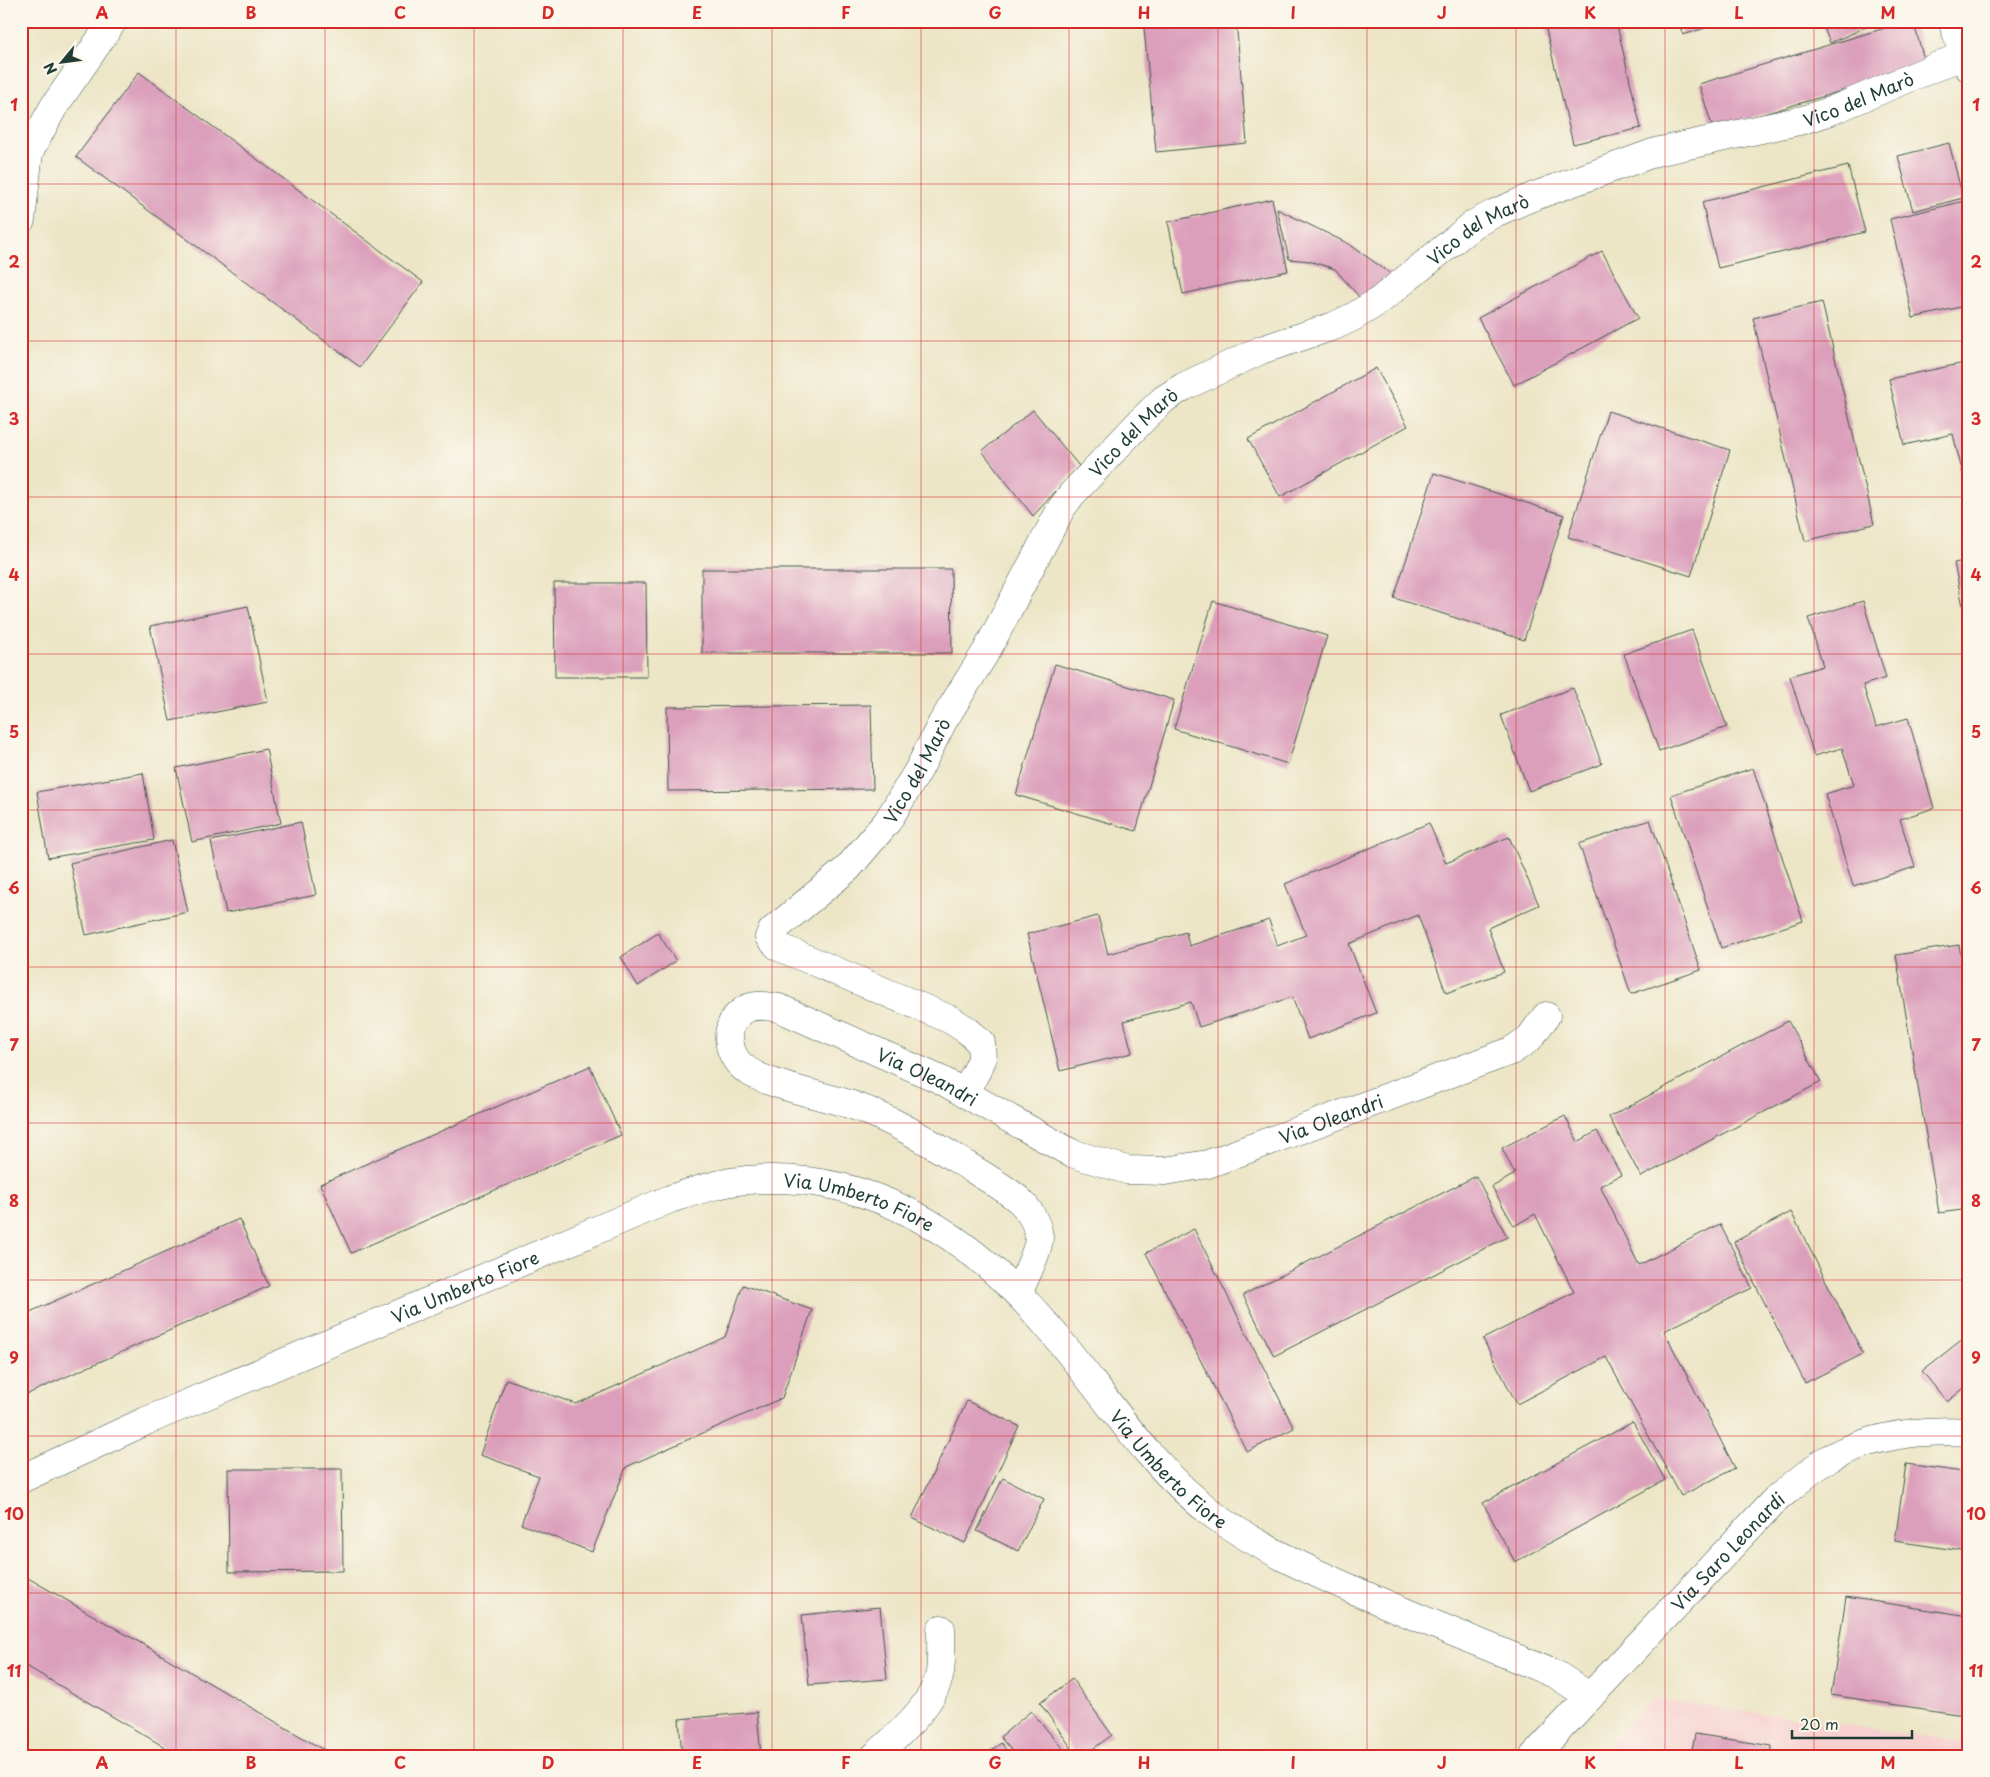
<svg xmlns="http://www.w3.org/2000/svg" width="1990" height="1777" font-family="'Playpen Sans',sans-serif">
  <rect width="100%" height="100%" fill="#fbf7ec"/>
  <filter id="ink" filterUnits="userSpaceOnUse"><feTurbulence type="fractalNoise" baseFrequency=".02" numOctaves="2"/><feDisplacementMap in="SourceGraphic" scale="10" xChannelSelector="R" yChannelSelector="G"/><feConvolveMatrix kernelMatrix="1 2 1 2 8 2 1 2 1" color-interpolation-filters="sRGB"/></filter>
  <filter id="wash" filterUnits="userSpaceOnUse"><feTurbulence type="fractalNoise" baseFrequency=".0096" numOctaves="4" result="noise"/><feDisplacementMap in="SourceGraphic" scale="20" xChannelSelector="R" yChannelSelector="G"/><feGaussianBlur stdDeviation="1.12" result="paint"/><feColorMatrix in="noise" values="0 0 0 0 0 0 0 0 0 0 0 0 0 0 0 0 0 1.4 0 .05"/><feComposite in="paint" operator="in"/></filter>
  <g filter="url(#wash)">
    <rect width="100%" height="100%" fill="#ece5c6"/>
    <!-- built -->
    <path fill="#f7d0cf" d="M1653,1698l316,45v13h-371z"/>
    <g id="blocks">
      <!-- building -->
      <path fill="#db9fbb" d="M1217,21h19l11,122 -91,9 -12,-124z
        M1544,21h72l25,107 -68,16z
        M1678,21h46v1l-41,13z
        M1821,21h59l-50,22z
        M1908,21h5l13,45 -213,63 -14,-45z
        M139,72l284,210 -63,85 -284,-210z
        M1949,143l14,55 -50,13 -15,-55z
        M1848,166l17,66 -147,36 -16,-66z
        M1272,199l16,72 -105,23 -15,-72z
        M1969,200v105l-56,13 -23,-99z
        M1277,209l72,35 42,30 -31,24 -25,-29 -26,-8 -20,-2z
        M1602,251l36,67 -124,67 -36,-67z
        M1822,302l52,222 -69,17 -52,-223z
        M1969,362v133h-1l-15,-61 -49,11 -15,-66z
        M1376,368l32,58 -128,71 -32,-58z
        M1033,410l46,56 -46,50 -51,-65z
        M1608,411l122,39 -39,126 -123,-39z
        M1434,473l130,42 -40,125 -130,-42z
        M1969,560v70h-1l-14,-67z
        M702,569h249l1,84h-250z
        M554,583h92l1,94h-92z
        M1213,601l114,35 -39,128 -114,-35z
        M1863,601l23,77 -23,7 13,42 32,-9 26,90 -34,11 15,48 -62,19 -28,-92 29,-9 -12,-37 -28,8 -24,-80 33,-10 -15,-48z
        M248,606l20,96 -98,19 -20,-95z
        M1692,630l35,97 -68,24 -35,-97z
        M1055,664l119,36 -38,131 -120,-36z
        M1573,688l29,76 -73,27 -28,-76z
        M871,705l2,84 -205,2 -1,-84z
        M266,749l15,74 -89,19 -16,-74z
        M1753,768l50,153 -82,27 -50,-153z
        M143,773l11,67 -106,18 -11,-66z
        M1650,820l51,150 -70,24 -52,-150z
        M301,822l15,73 -90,18 -15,-72z
        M1429,823l17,40 63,-26 30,68 -51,23 16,44 -58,21 -28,-78 -69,29 27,69 -68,26 -16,-42 -93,30 -8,-25 -67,19 8,32 -72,18 -33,-137 71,-18 10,38 78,-22 3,14 80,-26 8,26 29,-11 -21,-51z
        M172,840l16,72 -102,23 -16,-72z
        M658,933l18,28 -38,25 -17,-29z
        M1959,945l10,58v206l-30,4 -43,-258z
        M1788,1021l33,61 -180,95 -32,-60z
        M590,1066l31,69 -270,118 -31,-69z
        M1565,1116l13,26 19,-11 24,44 -21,11 39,79 81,-41 32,64 -88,43 71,137 -54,28 -75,-139 -89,47 -34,-65 91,-47 -39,-78 -21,12 -22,-39 23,-13 -13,-26z
        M1476,1176l31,61 -233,119 -31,-61z
        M1791,1212l72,142 -58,29 -71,-141z
        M239,1219l30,67 -248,111v-81z
        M1194,1229l100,199 -47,24 -101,-199z
        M743,1285l69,25 -30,88 -156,69 -34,85 -71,-28 18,-48 -59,-21 26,-76 70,25 149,-67z
        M1969,1334v50l-22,18 -25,-31z
        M967,1401l52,25 -54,117 -53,-25z
        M1633,1422l32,58 -150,82 -32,-59z
        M1906,1464l63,9v79l-74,-11z
        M228,1469h114l1,102 -114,1z
        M1003,1478l41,21 -26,52 -41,-20z
        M28,1578l118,68 188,110h-154l-159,-93v-73z
        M1846,1597l123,19v100l-138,-21z
        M880,1607l7,72 -78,6 -7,-70z
        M1072,1679l40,56 -29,21h-6l-37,-53z
        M1031,1711l38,45h-53l-16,-19z
        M757,1712l4,44h-79l-3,-37z
        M1695,1734l77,12 -1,10h-80z
        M1001,1743l10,13h-27z"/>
    </g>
  </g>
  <g filter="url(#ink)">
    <use href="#blocks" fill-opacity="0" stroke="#3e564a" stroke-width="1"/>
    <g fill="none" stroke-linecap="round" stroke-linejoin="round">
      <!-- street casing -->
      <g stroke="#3e564a" stroke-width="29">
        <g id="street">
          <path d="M1952,21l17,47"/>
          <path d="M21,220l8,-68 24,-44 60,-87"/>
          <path id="s1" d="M965,1094l17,-34 -1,-17 -14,-13 -18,-11 -170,-72 -10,-10 3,-6 76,-63 39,-46 32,-53 23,-46 45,-73 74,-141 11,-15 72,-76 20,-19 19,-12 78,-37 73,-24 19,-9 26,-16 95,-77 21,-11 37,-16 124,-45 147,-32 30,-10 131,-55"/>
          <path id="s2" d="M1018,1294c5,-13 21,-43 21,-57 -1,-12 -10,-28 -19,-36 -13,-12 -30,-21 -44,-30 -39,-24 -80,-51 -124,-66 -30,-10 -78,-18 -104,-34 -21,-13 -27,-46 -5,-60 10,-8 24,-5 36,-3l162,72 130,73 56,17 38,1 43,-7 303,-113 18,-12 17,-23"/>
          <path id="s3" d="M21,1479l125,-58 524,-222c25,-8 51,-17 77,-19 121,-10 220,53 296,141 57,65 101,142 172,195 46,33 98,56 150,79 64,28 128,53 192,80l33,22"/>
          <path d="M875,1756c23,-21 60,-52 65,-84 2,-14 1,-29 1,-43"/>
          <path id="s4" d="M1534,1756l238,-253c18,-15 37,-33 58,-45 43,-23 90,-29 139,-26"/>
        </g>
      </g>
      <!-- street -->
      <use href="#street" stroke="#fff" stroke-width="28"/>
    </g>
  </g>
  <!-- grid -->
  <path fill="none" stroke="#d62828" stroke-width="1" stroke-opacity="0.55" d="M176,21v1735M325,21v1735M474,21v1735M623,21v1735M772,21v1735M921,21v1735M1069,21v1735M1218,21v1735M1367,21v1735M1516,21v1735M1665,21v1735M1814,21v1735M21,184h1948M21,341h1948M21,497h1948M21,654h1948M21,810h1948M21,967h1948M21,1123h1948M21,1280h1948M21,1436h1948M21,1593h1948"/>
  <g text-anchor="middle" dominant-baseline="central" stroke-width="4" stroke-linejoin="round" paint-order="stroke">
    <!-- street labels -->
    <g font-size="18" fill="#1f3d34" stroke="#fbf7ec">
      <text stroke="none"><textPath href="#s1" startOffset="1734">Vico del Marò</textPath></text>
      <text stroke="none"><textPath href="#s1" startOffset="1329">Vico del Marò</textPath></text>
      <text stroke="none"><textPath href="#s1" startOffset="924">Vico del Marò</textPath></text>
      <text stroke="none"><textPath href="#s1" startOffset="519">Vico del Marò</textPath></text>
      <text stroke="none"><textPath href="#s2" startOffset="678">Via Oleandri</textPath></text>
      <text stroke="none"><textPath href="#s2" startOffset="1112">Via Oleandri</textPath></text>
      <text stroke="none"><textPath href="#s3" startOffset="902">Via Umberto Fiore</textPath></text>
      <text stroke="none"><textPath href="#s3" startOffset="484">Via Umberto Fiore</textPath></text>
      <text stroke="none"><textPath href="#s3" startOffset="1322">Via Umberto Fiore</textPath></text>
      <text stroke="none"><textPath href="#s4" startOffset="282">Via Saro Leonardi</textPath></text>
    </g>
  </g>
  <!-- margin -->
  <rect width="1990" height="1777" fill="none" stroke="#fbf7ec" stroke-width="55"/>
  <!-- north arrow -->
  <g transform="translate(62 62) rotate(241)" stroke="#fbf7ec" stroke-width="4" paint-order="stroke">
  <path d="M0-4L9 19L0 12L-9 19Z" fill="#1f3d34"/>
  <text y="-8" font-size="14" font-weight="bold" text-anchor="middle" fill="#1f3d34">N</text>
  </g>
  <!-- scale -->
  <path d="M1792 1730v8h120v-8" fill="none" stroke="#1f3d34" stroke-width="2.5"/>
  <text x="1800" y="1730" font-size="15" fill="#1f3d34" stroke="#fbf7ec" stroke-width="4" paint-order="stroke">20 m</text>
  <rect x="28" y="28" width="1934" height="1722" fill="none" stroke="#d62828" stroke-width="2"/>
  <g font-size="16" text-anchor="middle" font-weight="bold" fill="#d62828">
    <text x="102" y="19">A</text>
    <text x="251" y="19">B</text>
    <text x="400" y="19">C</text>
    <text x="548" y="19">D</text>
    <text x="697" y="19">E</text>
    <text x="846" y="19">F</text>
    <text x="995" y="19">G</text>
    <text x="1144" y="19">H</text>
    <text x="1293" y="19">I</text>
    <text x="1442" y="19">J</text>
    <text x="1590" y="19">K</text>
    <text x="1739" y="19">L</text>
    <text x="1888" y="19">M</text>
    <text x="14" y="111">1</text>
    <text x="1976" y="111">1</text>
    <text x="14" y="268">2</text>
    <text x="1976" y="268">2</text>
    <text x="14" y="425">3</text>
    <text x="1976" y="425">3</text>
    <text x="14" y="581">4</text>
    <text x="1976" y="581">4</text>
    <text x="14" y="738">5</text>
    <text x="1976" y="738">5</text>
    <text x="14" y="894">6</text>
    <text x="1976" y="894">6</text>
    <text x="14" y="1051">7</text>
    <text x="1976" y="1051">7</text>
    <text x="14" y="1207">8</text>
    <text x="1976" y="1207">8</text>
    <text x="14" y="1364">9</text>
    <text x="1976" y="1364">9</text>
    <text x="14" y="1520">10</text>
    <text x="1976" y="1520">10</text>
    <text x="14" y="1677">11</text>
    <text x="1976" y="1677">11</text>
    <text x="102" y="1769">A</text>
    <text x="251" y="1769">B</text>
    <text x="400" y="1769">C</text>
    <text x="548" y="1769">D</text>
    <text x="697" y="1769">E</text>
    <text x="846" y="1769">F</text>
    <text x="995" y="1769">G</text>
    <text x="1144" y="1769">H</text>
    <text x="1293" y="1769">I</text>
    <text x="1442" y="1769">J</text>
    <text x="1590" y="1769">K</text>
    <text x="1739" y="1769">L</text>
    <text x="1888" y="1769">M</text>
  </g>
</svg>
